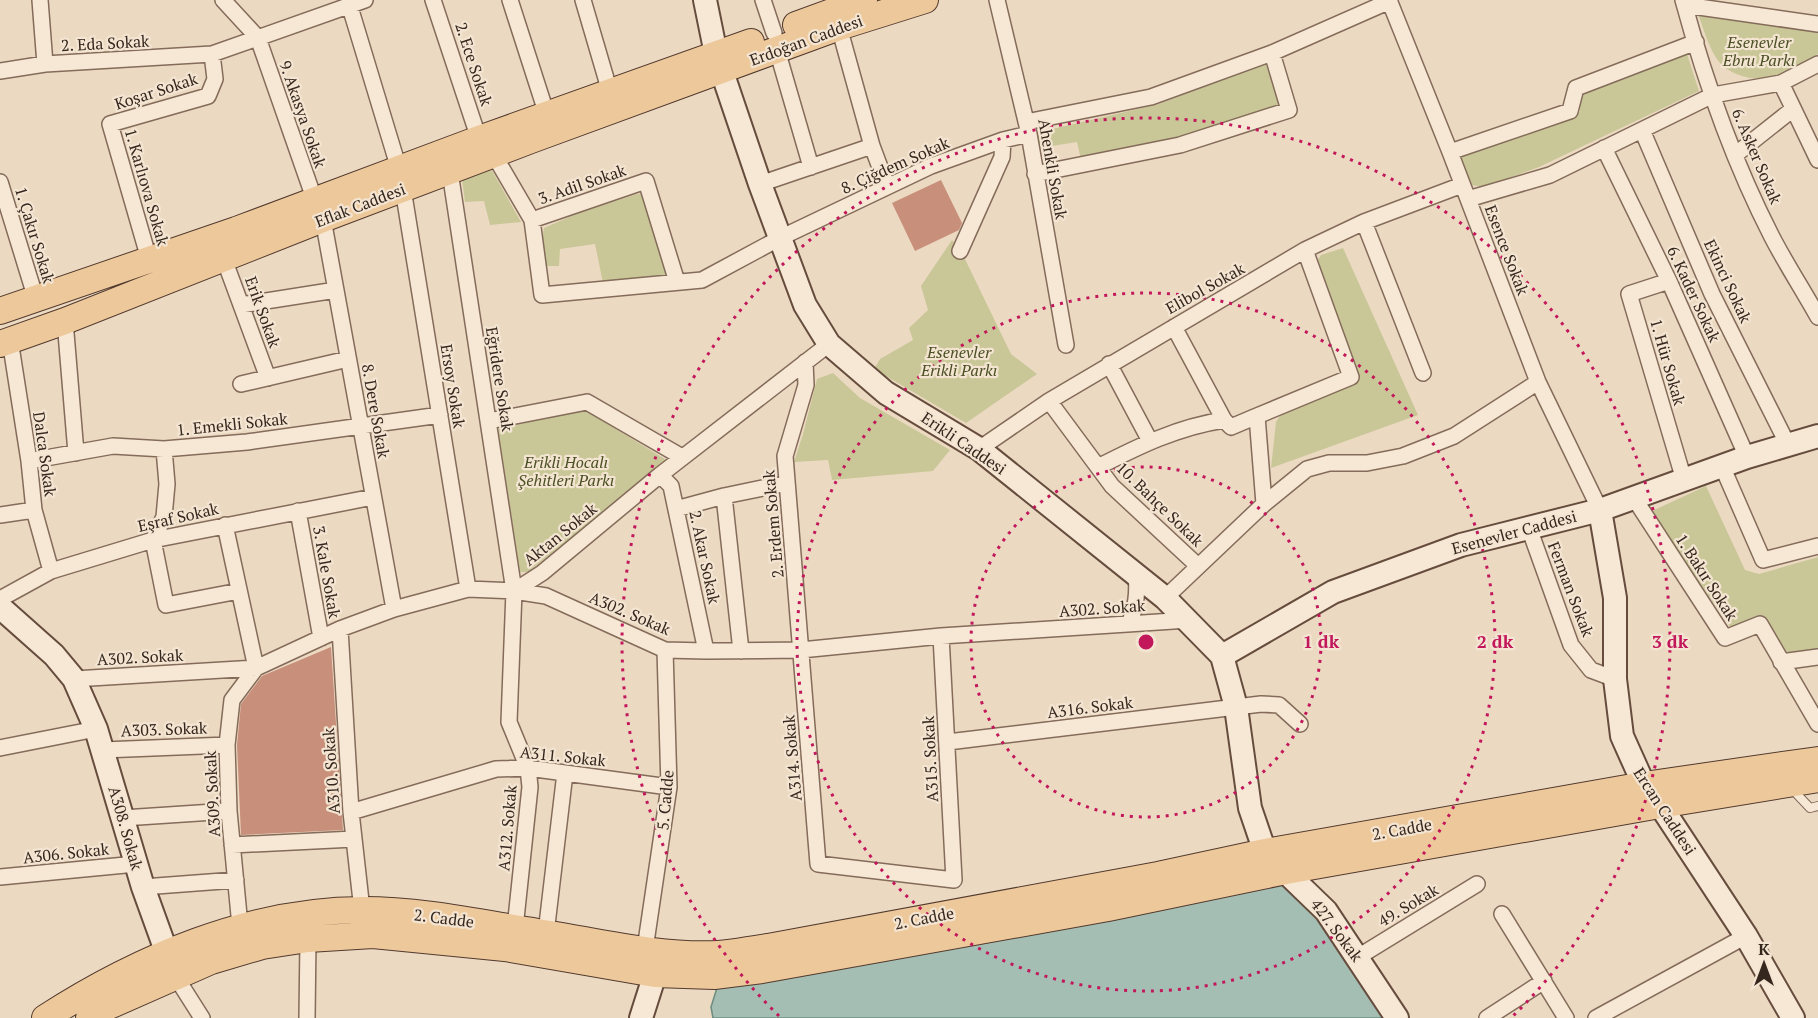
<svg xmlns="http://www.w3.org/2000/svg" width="1818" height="1018" font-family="'PT Serif',serif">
  <rect width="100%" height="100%" fill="#ecd9c2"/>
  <!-- green -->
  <path fill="#c9c797" d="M1698,14l120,18v22c-12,7 -24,15 -37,21 -18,8 -49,3 -62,-13 -10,-13 -15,-32 -21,-48z
    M1687,54l12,37 -160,76 -55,20 -13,-2 -12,-30 121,-43 -2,-19z
    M1265,62l15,44 -103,34 -96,20 -4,-18 -38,6 -4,-15 124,-29z
    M490,167l31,55 -31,3 -6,-24 -19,1 -3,-23z
    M637,194h8l23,74 -4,11 -61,4 -8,-39 -35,5 -1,17h-17v-28l2,-10 34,-15z
    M952,240l11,15 48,99 26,20 -71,49 -92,-54 6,-10 33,-19 -4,-12 19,-18 -7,-24z
    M1343,248l75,167 -147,53 5,-46 5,-8 79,-35 -43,-118 4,-6z
    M833,373l27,25 90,52 -17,21 -101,9 -4,-20 -34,2 9,-28 14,-55z
    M583,409l85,52 -140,111h-8l-22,-143z
    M1706,486l39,84 14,4 59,-17v95l-24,3 -9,-4 -20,-35 -34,12 -81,-116z"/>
  <!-- water -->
  <path fill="#a4beb3" stroke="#6c8c7f" stroke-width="1.5" d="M1286,871l109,147h-682l-2,-11 10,-32z"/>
  <!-- building -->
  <path fill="#c88f7a" d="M941,180l21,43 -3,7 -44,21 -23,-48z
    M331,647l12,183 -102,5 -4,-90 4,-41 21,-28z"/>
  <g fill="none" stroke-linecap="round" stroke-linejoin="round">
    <!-- service casing -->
    <g stroke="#846b5a" stroke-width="10">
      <path id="service" d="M1792,789l18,19 8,-2"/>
    </g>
    <!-- minor casing -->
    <g stroke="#846b5a" stroke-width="18">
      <path id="minor" d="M40,0l5,64
        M223,0l35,38 57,163
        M433,0l46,139
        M510,0l37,115
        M583,0l27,92
        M763,0l11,33
        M997,0l32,134 37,211
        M1389,0l61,152 88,230 62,128
        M1683,0c22,81 51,163 89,237 14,27 31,53 46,80
        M1685,5l133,19
        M350,7l49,162
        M839,27l33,119 15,40
        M777,50l34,117
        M0,71l45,-7 167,-10 153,-54
        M1781,83l37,77
        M1026,122l125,-25 121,-44 118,-52
        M1642,130l70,164 76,151
        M1604,148l65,133 78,176
        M1450,152l120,-41 6,-23 120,-46
        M494,155l38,65 10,75 160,-15 78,-42 151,-72 72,-26 26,-6
        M1735,155l58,-46
        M450,172l64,419 -5,131 19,46 2,19 -15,141
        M1035,174l145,-29 109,-35 -17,-57
        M0,182l36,117
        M760,184l112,-38
        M403,189l65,400
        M1468,199l82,-24 163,-80 68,-12 37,-19
        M323,219l71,390
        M532,220l114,-39 31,101
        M1364,222l59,151
        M960,251l42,-94 1,-17
        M149,259l-39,-135 98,-28 7,-17 -3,-25
        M224,259l44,119
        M1669,281l-40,13 55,186
        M241,305l95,-15
        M65,321l11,132
        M1174,327l50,93
        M10,340l19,121 5,49 17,61
        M805,362l1,23 -21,71 33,408 136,16 -13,-244
        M1109,364l41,77
        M241,384l107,-25
        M1049,401l63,85 86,80
        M489,421l98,-19 95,55
        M164,449l3,35 -3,33 -11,23 13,65 73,-14
        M979,449l70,-48 256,-151 59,-28 98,-37
        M29,461l84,-15 51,3 83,-7 193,-27
        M1722,466l41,94 55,-14
        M1098,467c41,-21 80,-40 126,-47l7,7 26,-11
        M660,475l11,11 35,165
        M724,496l17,155
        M1634,498l91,140 35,-14 58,100
        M1264,504l-7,-88 94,-39 -46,-127
        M676,509l48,-13 63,-13
        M298,511l23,127
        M0,515l34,-5
        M225,525l31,143 -24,32 -5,45 2,66 11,115
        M1529,528l42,117 20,25 24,9
        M514,591l28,-18 118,-98 169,-131
        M1165,598l99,-94 43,-35 22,-6h38l36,-7 51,-20 84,-54
        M0,599l51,-28 102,-31 220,-43
        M1129,624c7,-17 9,-31 7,-50
        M340,629l11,183 11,98
        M1781,662l37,-5
        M74,679l182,-11 84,-39 54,-20 74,-20 46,2 32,5 119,54 41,1 95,-1 140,-14 248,-16
        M948,742l313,-38 18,1 21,19
        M0,748l96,-19
        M103,750l124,-5
        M351,812l145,-43 32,-1 141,19
        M123,818l106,-7
        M232,845l122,-6
        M0,877l136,-13
        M143,887l93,-7
        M1502,914l64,104
        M546,933l19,-160
        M645,949l24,-162 -4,-137
        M1358,957l119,-73
        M176,977l26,41
        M307,1018l1,-79
        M1487,1018l57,-37
        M1596,1018l150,-82"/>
    </g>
    <!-- secondary casing -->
    <g stroke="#664c3d" stroke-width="26">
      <path id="secondary" d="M705,0l11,54 44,130 45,121 24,39 57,49 93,56 186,149 57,58 14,51 14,101 15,44 61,59 71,107
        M1600,510l15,88v81l7,57 22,49 16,20 86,131 47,82
        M0,607l54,48 20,24 22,50 47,158 30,83
        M1222,656l111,-64 128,-47 139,-35 147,-53 71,-21
        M641,1018l14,-44"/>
    </g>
    <!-- primary casing -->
    <g stroke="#523a2e" stroke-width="28">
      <path id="primary" d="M796,25l68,-25
        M0,311l236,-81 243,-91 272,-97
        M0,344l65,-23 258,-102 208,-79 308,-113 86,-27
        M45,1018c93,-60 205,-108 318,-108 58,0 118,13 175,22 59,9 120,25 180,22 17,-1 33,-5 50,-7l390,-72 107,-23 379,-67 174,-25
        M89,1018l11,-8 111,-49 51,-15 46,-7 65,-4 132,13 150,26 59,2 48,-6 346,-62 178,-37 374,-66 158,-26"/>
    </g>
    <!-- service -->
    <use href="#service" stroke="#f7e8d5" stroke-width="8"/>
    <!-- minor -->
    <use href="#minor" stroke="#f7e8d5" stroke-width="15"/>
    <!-- secondary -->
    <use href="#secondary" stroke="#f7e8d5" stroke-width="22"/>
    <!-- primary -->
    <use href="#primary" stroke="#edc89b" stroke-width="26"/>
  </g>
  <!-- distance rings -->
  <g fill="none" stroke="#c2185b" stroke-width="3" stroke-dasharray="3 6">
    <circle cx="1146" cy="642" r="175"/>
    <circle cx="1146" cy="642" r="349"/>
    <path d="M779 1016A524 524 0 1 1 1513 1016"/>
  </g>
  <g text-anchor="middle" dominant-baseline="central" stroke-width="4.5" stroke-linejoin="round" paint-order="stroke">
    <!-- street labels -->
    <g font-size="16" fill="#35261e" stroke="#f3e5d1">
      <text transform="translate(806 40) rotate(-20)">Erdoğan Caddesi</text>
      <text transform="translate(105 43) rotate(-3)">2. Eda Sokak</text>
      <text transform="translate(474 64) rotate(72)">2. Ece Sokak</text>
      <text transform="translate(156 91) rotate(-18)">Koşar Sokak</text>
      <text transform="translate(303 114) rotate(71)">9. Akasya Sokak</text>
      <text transform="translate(1757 156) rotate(67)">6. Asker Sokak</text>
      <text transform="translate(895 165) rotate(-24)">8. Çiğdem Sokak</text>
      <text transform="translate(1053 169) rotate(80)">Ahenkli Sokak</text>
      <text transform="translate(582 184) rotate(-19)">3. Adil Sokak</text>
      <text transform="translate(147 187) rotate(74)">1. Karlıova Sokak</text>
      <text transform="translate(360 205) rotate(-21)">Eflak Caddesi</text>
      <text transform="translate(35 235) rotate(73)">1. Çakır Sokak</text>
      <text transform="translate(1507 250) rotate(69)">Esence Sokak</text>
      <text transform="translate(1728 281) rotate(65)">Ekinci Sokak</text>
      <text transform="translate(1205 288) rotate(-29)">Elibol Sokak</text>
      <text transform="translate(1694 294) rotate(65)">6. Kader Sokak</text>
      <text transform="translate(263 312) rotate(70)">Erik Sokak</text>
      <text transform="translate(1668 362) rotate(74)">1. Hür Sokak</text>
      <text transform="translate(500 379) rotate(81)">Eğridere Sokak</text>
      <text transform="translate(453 386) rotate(81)">Ersoy Sokak</text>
      <text transform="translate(376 411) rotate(80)">8. Dere Sokak</text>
      <text transform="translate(232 424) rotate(-6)">1. Emekli Sokak</text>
      <text transform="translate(964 443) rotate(34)">Erikli Caddesi</text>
      <text transform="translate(45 454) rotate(82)">Dalca Sokak</text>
      <text transform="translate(1160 504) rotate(44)">10. Bahçe Sokak</text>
      <text transform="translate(178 517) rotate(-13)">Eşraf Sokak</text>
      <text transform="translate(773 524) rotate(-95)">2. Erdem Sokak</text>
      <text transform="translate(1514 532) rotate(-15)">Esenevler Caddesi</text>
      <text transform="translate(560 534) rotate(-39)">Aktan Sokak</text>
      <text transform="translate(705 557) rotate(78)">2. Akar Sokak</text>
      <text transform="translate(327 572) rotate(80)">3. Kale Sokak</text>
      <text transform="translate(1707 577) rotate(57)">1. Bakır Sokak</text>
      <text transform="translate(1571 589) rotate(69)">Ferman Sokak</text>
      <text transform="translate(1102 608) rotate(-4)">A302. Sokak</text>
      <text transform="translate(630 613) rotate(23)">A302. Sokak</text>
      <text transform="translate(140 657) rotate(-3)">A302. Sokak</text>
      <text transform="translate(1090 707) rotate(-7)">A316. Sokak</text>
      <text transform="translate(164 729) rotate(-2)">A303. Sokak</text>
      <text transform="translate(563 756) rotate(6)">A311. Sokak</text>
      <text transform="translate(792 758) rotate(-95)">A314. Sokak</text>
      <text transform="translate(930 759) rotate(-93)">A315. Sokak</text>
      <text transform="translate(331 771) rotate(-94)">A310. Sokak</text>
      <text transform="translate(212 794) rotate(-93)">A309. Sokak</text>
      <text transform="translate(665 800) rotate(-85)">5. Cadde</text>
      <text transform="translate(1665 811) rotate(57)">Ercan Caddesi</text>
      <text transform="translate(126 828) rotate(74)">A308. Sokak</text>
      <text transform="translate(507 828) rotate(-85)">A312. Sokak</text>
      <text transform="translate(1402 829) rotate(-10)">2. Cadde</text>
      <text transform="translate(66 853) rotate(-6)">A306. Sokak</text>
      <text transform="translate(1408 905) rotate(-31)">49. Sokak</text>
      <text transform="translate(444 918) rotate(7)">2. Cadde</text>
      <text transform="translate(924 918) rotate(-11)">2. Cadde</text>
      <text transform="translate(1337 930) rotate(53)">427. Sokak</text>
    </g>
    <!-- park labels -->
    <g font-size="16" font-style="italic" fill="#4c5025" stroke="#f3e5d1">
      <text x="1759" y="42">Esenevler<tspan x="1759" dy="18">Ebru Parkı</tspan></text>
      <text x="959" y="352">Esenevler<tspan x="959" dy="18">Erikli Parkı</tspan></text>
      <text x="566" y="462">Erikli Hocalı<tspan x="566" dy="18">Şehitleri Parkı</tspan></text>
    </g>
  </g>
  <circle cx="1146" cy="642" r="9" fill="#c2185b" stroke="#f3e5d1" stroke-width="3"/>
  <g font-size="18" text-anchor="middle" font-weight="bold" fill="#c2185b" stroke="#f3e5d1" stroke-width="4.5" stroke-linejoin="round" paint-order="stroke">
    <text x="1321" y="648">1 dk</text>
    <text x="1495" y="648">2 dk</text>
    <text x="1670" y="648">3 dk</text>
  </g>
  <!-- north arrow -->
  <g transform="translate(1764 964)" stroke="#f3e5d1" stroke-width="4.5" paint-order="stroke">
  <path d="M0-4.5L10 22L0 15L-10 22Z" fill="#35261e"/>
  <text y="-9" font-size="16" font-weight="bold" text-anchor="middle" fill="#35261e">K</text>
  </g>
</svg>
